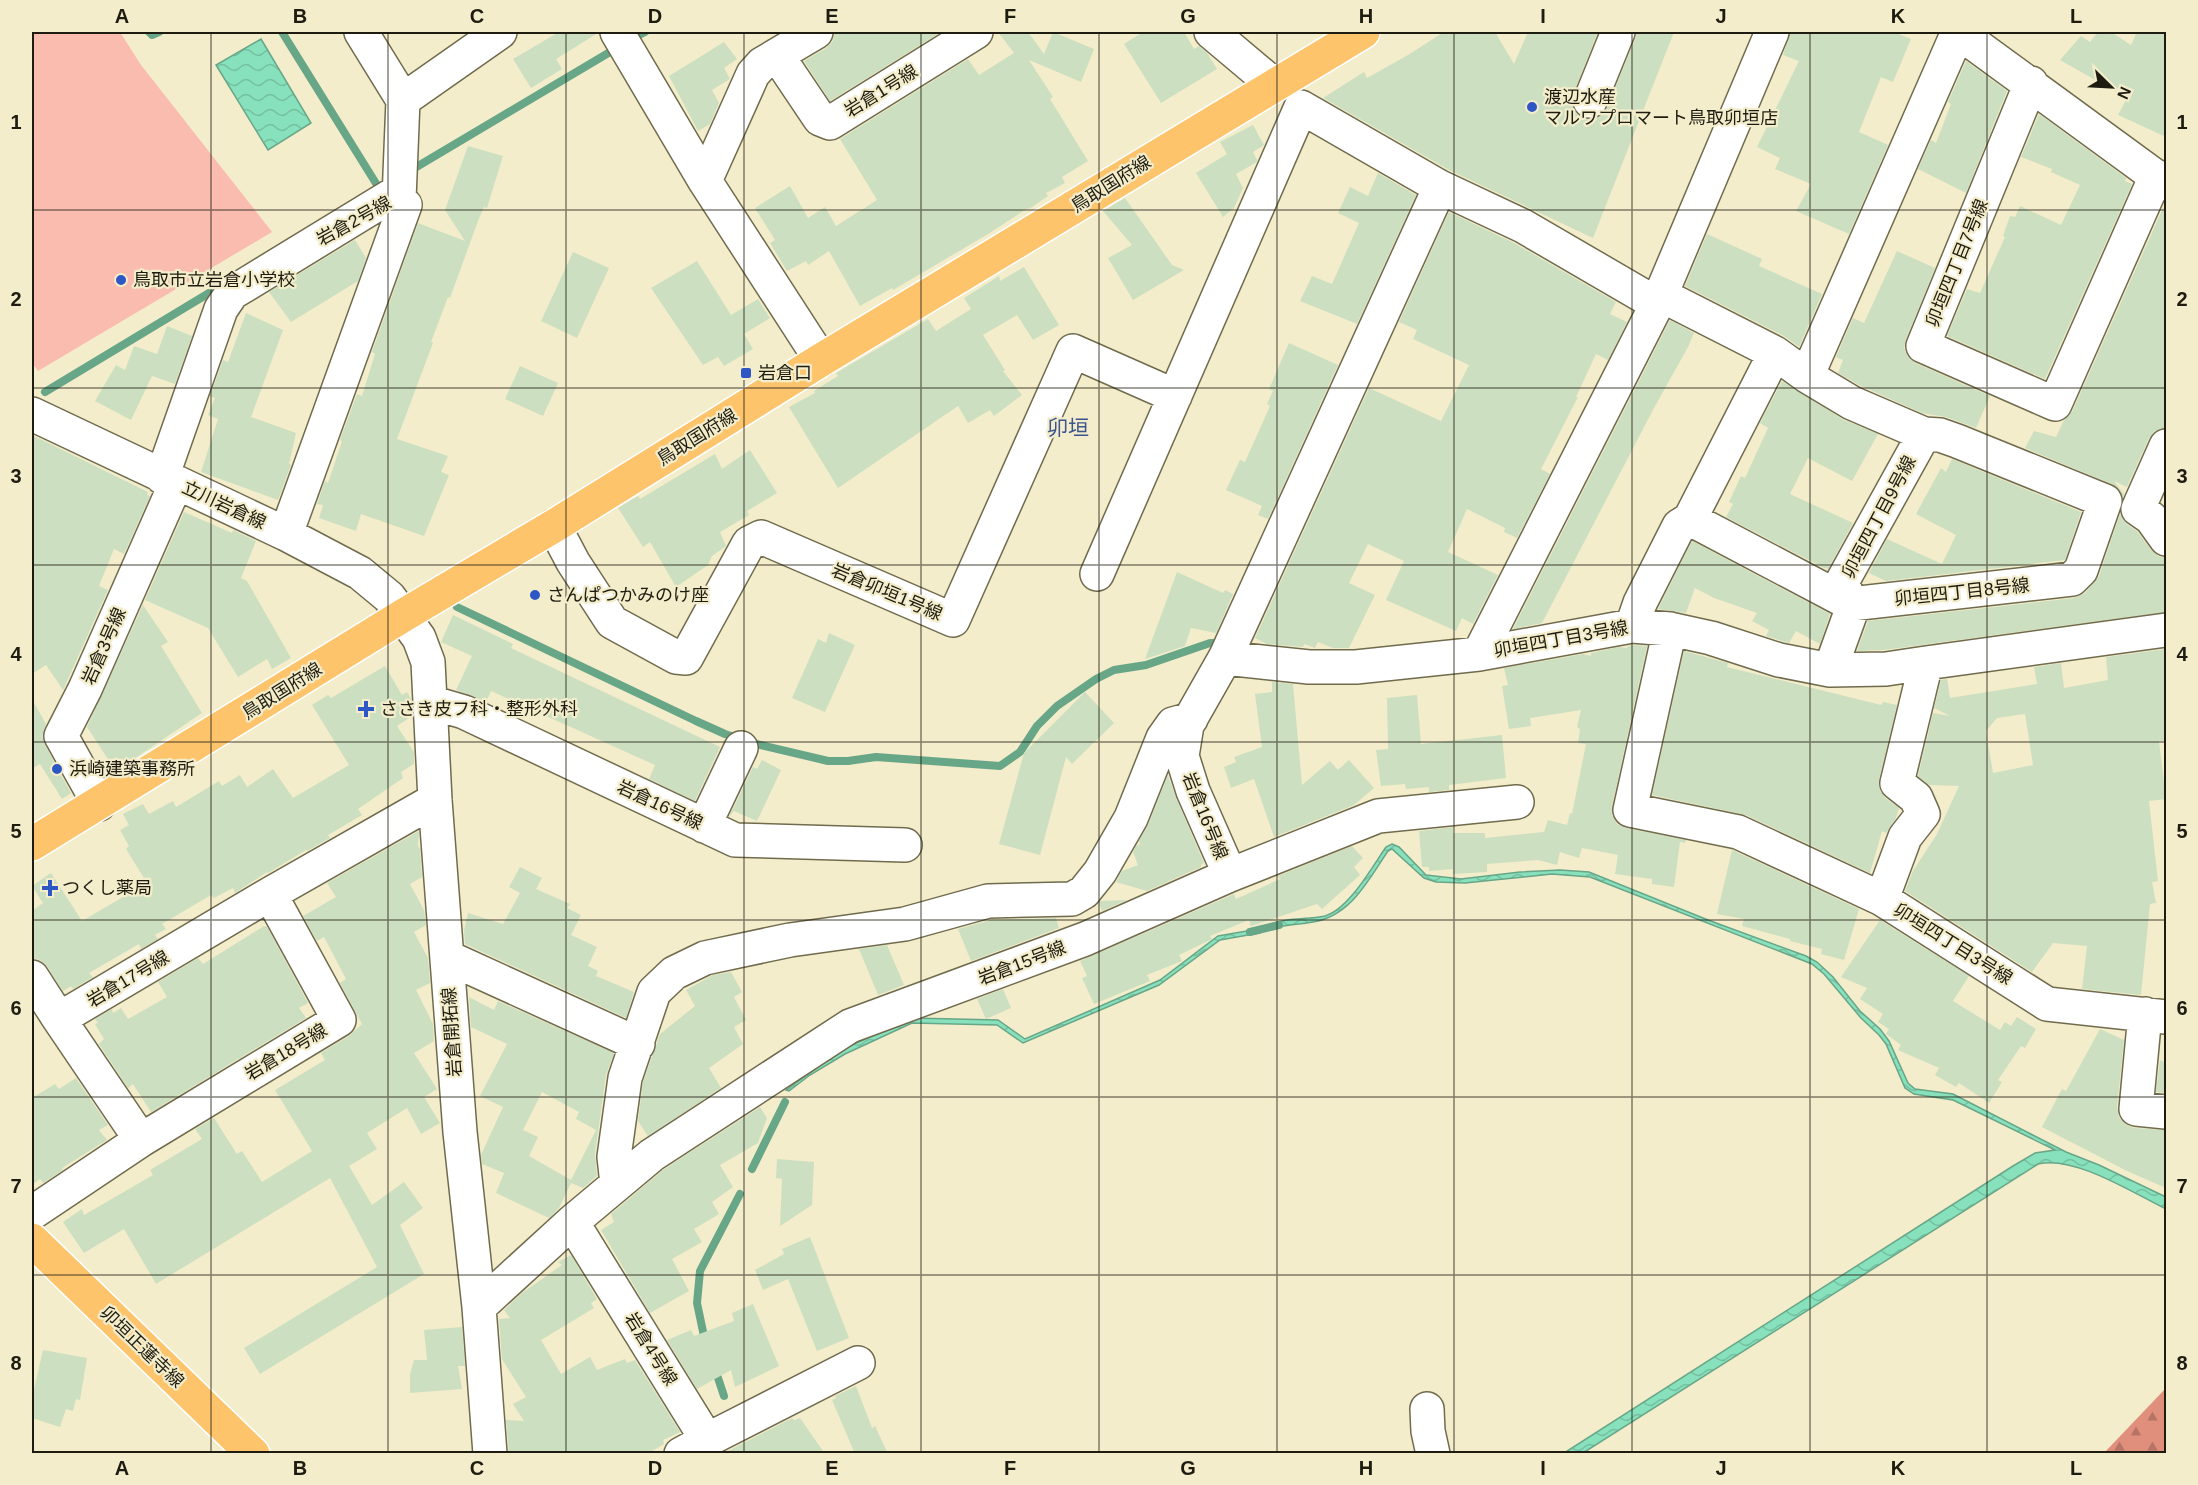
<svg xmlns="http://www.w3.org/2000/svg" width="2198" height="1485" font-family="Helvetica,'Noto Sans JP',sans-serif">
  <defs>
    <pattern id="forest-firs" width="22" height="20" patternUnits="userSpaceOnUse" patternTransform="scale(1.5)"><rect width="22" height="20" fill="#e08f7d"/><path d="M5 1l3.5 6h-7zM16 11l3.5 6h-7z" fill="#b57465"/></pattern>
    <pattern id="water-waves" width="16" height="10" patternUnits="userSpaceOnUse" patternTransform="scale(1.5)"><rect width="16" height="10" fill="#87e1bc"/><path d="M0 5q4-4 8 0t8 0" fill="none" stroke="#74c0a1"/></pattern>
  </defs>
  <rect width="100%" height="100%" fill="#f3edcb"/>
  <!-- forest -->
  <path fill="url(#forest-firs)" d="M2166,1388v65h-62z"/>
  <!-- garden -->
  <path fill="#f9bcaf" d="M32,32h88l21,33 131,167 -234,139 -6,-8z"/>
  <!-- water -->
  <path fill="url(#water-waves)" stroke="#68a688" stroke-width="1.5" d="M261,39l50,84 -43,27 -52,-85z
    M1392,844l7,3 27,28 35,4 59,-7 40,-2 29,2 119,48 98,36 11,6 16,15 27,34 20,18 9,12 19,42 7,6 38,5 113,58 33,13 67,32v12c-33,-16 -92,-54 -128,-45l-455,289h-19l449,-287 22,-13 20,-3 -102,-50 -39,-6 -9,-6 -19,-44 -7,-9 -18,-17 -37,-44 -12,-10 -222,-87 -38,-3 -87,9 -29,-1 -12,-4 -32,-29 -4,2c-20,29 -37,65 -75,71 -15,3 -28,2 -42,7l-2,-4c18,-8 37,-5 56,-9 24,-7 47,-49 61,-69z
    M1258,929l2,4 -40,7 -61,45 -136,58 -26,-18 -85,-2 -67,31 -35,21 -21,16 -3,-1 59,-42 67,-30 86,2 27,19 135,-59 58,-44z"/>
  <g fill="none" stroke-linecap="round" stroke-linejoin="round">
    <!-- stream -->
    <path stroke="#68a688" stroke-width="8" d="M149,32l3,3 7,-3
      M282,32l95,153
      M641,34l4,-2
      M408,172l202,-120
      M45,392l179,-108
      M457,607l239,114 29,13 12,4
      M752,743l76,18h20l28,-4 124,9 20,-14 17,-26 20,-20 39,-27 18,-9 32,-5 64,-22h9
      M1250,932l29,-7
      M752,1169l33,-67
      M705,1341l-8,-38 3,-32 40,-77
      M715,1369l9,27"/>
  </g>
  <!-- building -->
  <path fill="#cddfc1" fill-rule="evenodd" d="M559,32h39v1l-42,26 6,10 -31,19 -18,-29z
    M835,32h106l-111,69 -26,-40 22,-13 7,-7z
    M998,32h30l16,22 9,-22 41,17 -13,33 -52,-22 24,37 -3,2 38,62 -26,16 3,6 -19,10 2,3 -19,13 -1,-1 -40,26 -95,56 -1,-2 -32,18 -31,-55 -21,14 -2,-4 -19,10 -17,-28 5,-3 -20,-32 35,-22 18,32 17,-11 11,19 41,-26 -37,-61 128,-80 11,16 35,-22z
    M1143,32h41l10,17 5,-3 8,7 10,16 -56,34 -37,-59z
    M1444,32h51l19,32 14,-32h70l-25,62 -2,9 5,10 6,5 10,2 9,-4 6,-8 28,-69 1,-7h38l-81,206 -144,-68 -126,-72 41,-26 3,6 41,-23z
    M1790,32h104l17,7 -18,43 -12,-5 -22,55 29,13 -39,89 -53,-23 15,-27 -36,-15 5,-11 -23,-11 42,-86 -16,-6z
    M2098,32h13l20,13 6,-13h29v105l-48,-22 9,-17 -67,-38 21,-24 9,6z
    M724,42l13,17 -13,9 6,11 -18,11 7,13 -9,21 -12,7 -29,-55z
    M1966,61l41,30 -41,102 -48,-24 13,-29 5,3 15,-39 -3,-2z
    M2039,114l87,64 -1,3 7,3 -87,195 -98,-43 20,-47 13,4 25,-56 -2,-1 7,-20 5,1 5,-11 41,19 19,-40 -29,-13 1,-3 -31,-12z
    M1253,125l11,20 -11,7 4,8v2l-21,12 7,14 -9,20 -11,9 -27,-44 31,-19 -7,-12z
    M468,146l35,10 -16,52 -3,-1 -6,14 -28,77 -2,-1 -17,45 2,1 -36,96 51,17 -7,16 8,3 -25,61 -63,-22 -5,17 -37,-13 4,-13 -6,-1 8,-23 3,2 14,-42 -2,-1 17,-46 5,2 13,-42 -3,-2 46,-129 47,18 -20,-31z
    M1378,173l38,22 -59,129 -57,-23 12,-25 20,8 27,-61 -21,-10 12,-26 18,9z
    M1125,198l47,67 12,5 -51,30 -25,-42 24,-13 -29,-34z
    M2163,208l3,1v219l-11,3 -6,7 -22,49 -13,-6 10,13 -1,3 -4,-8 -7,-5 -87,-36 9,-17 22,6 8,-17 8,-8z
    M1449,212l65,31 102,59 -6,12 17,8 -19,38 -12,-6 -20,43h2l-37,72 9,5 -33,64 -13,-6 1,-4 -38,-19 -19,43 50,23 -25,49 -11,-6 -6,13 -70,-31 18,-39 -36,-17 -19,39 26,12 -26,53h-16l-15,-6 -3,6 -11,-4 -1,3 -36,-3 -12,-6 114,-250 72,33 28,-56 -56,-26 4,-9 -18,-8z
    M1707,234l55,25 -3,7 63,28 -23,53 -15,-11 -99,-50z
    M355,240l11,18 -8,23 -67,41 -22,-30z
    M1897,251l38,17 -29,71 -2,9 4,9 7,6 75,33 -14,32 -30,-11 -24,-4 -61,-27 -23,-13 5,-13 -7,-3 17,-39 11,5z
    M573,252l36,16 -32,70 -36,-17z
    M697,261l34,54 27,-16 12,19 -26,16 9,15 -29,17 -6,-9 -15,8 -52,-77z
    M1024,267l35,58 -26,15 -16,-25 -34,20 22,35 -2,1 19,24 -28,21 -4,-6 -22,13 -10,-17 -120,82 -49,-81 26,-14 -1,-2 24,-15 -2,-3 92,-54 8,12 35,-22 -7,-11 35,-22 1,5z
    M246,313l37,17 -32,87 45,16 -7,31 2,1 -13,35 -77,-28 17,-53 -10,-4 7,-17 -5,-2 13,-36 5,2z
    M1670,320l24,13 -6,14 -34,61 -112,215 -29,6z
    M167,326l25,10 -17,48 -23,-8 -21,44 -36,-19 21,-36 9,5 9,-24 23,8z
    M1289,343l49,22 -70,154 -10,-4 4,-9 -36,-16 14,-30 5,2 25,-56 -3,-2 6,-13 -4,-2z
    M520,366l38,17 -15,33 -38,-17z
    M1782,381l60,38 36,15 -26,47 -44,-23 -18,36 63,29 -25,46 -6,-2 -96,-50 7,-13 -4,-2 12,-26 4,2 23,-50 -8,-5z
    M32,435l116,57 -1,3 3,1 -26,58 -10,-5 -15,37 9,4 -45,100 -17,-25 -14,9z
    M750,450l27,43 -30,18 2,4 -29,17 6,14 -14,10 -4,9 -32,22 -26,-45 -7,5 -25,-39 20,-12 2,3 75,-45 7,15z
    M1952,459l129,53 -16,48 -179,21 -17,-8 18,-34 55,25 14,-29 -40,-21 25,-46 5,4z
    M184,512l48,21 1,-3 23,11 -15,37 6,3 44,77 -19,11 -5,-10 -29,18 -30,-49 -63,-28z
    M2120,514l7,10 11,8 13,18 7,6 8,2v54l-282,38 -27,1 11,-30 206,-23 11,-5 14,-17z
    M1692,541l138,73 -10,30 -24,-13 -7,12 -23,-7 3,-6 -17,-9 5,-8 -43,-15 -19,-10 -9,25 -28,-4z
    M1177,572l46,21 2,-3 8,4 -17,39 -25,-5 -6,18 -40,13z
    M143,605l25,37 -7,4 41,67 -80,54 -5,-7 -6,4 -24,-37z
    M453,615l60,29 -2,4 209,99 -25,54 -46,-22 6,-14 -164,-74 -5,11 -30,-12 16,-34 -31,-14z
    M829,633l26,12 -30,67 -33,-14 26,-59 8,4z
    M1633,645l14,1 -35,160v9l5,9 9,4 60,12 -1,3 -5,-1 -6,45 -22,-3v-5l-37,-5 3,-19 -36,-7 -3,10 -19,-6 -3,13 -19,-5 -51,4v8l-34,2v-5l-24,2v-4h-7l-3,-36 34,-4v6h32v5l59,-6 4,-12 19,5 3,-12 2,1 14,-70 -8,-1 2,-14 -3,-2 4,-17 -51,8 1,8 -22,3 -7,-43 6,-1 -4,-17 79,-14 8,2v-3l28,-6 8,1 1,-2z
    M2166,649v92h-7l7,58 -17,2 9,80 -6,1 4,21 -6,1 -9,91 -59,-6 5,-43 -34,-3 -21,29 -127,-81 8,-20 24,-37 22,-48 -30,-1 -11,-9 15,-63 17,3 -16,-8 7,-28 6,-1 3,19 87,-14 -3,-17 27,-4 3,25 44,-8 -2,-23zM2025,714l8,51 -40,8 -7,-42 11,-13z
    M1684,651l44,12 -1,4 154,38 2,-3 14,3 -18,74 1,11 5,8 14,10 -3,10 -10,15 -4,-2 -12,42 -124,-58 -94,-20z
    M385,666l17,29 5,-3 4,7 1,17 -15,10 17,26v12l-13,8 2,6 -45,31 4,6 -34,20 2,3 -23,13 -1,-1 -38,23 -1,-1 -32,21 -2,-5 -19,10 -3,-3 -49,29 4,5 -11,6 3,4 -17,10 -2,-5 -50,29 4,4 -20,12 -2,-3 -8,5 -16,-25 -7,-6 -8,-2v-47l11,-8 -11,-17 19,-13 31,48 65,-38 -21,-34 3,-3 -9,-16 9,-5 -6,-11 20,-10 6,10 24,-13 3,6 43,-26 3,5 18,-11 7,12 26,-18 20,29 56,-33 -37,-60 16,-10 3,3z
    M1272,682l21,2 9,101 28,-24 8,9 11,-10 25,28 -20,17 -80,32 -20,-58 -23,9 -7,-21 12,-5 -2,-5 28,-10 -7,-53 17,-2z
    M1085,692l29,31 -42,41 -6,-7 -26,98 -41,-11 25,-91z
    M1417,695l4,49 81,-9 4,43 -57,7v5l-20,2v-5l-23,2 -1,-5 -24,2 -5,-36 12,-1 -1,-51z
    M32,699l14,25 -4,12 3,9 26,48 -9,6 -22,-35 -8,5z
    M762,760l19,10 -24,51 -23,-10 -5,6 24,-50 4,2z
    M1168,775l8,23 28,65 -3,2v2l-54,24 -31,-9 6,-11 16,-6 -5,-13 3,-6 4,-2 -1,-3 9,-16z
    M419,831l-1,15 2,3 2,28 -12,7 14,26 2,15 -12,7 14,26 2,25 -14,7 17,34 1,17 -20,12 23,36 -13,8 16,26 -19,11 -14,-26 -40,25 10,16 -28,17 23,39 32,-23 19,26 -23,17 24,49 -164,100 -16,-26 133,-81 -47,-89 -174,106 -32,-55 -40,24 -21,-31 19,-13 2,6 69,-40 -3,-5 52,-31 -7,-10 19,-11 23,36 5,-3 20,31 50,-31 -37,-61 50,-30 -4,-7 28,-17 13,-12 -22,-41 6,-4 -22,-42 -7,4 -14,-25 33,-19 -9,-14z
    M1352,846l11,12 -9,9 6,8 -38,34 -5,-5 -66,22 -2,-6 -39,16 2,3 -33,16 3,6 -35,14 3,6 -56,23 -12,-26 5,-2 -7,-15 154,-67 2,5 44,-20 -2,-3z
    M1732,850l127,59 -15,51 -23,-6 1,-5 -32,-8v-2l-48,-13 2,-7 -27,-5z
    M520,867l22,11 -6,11 34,15 -3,4 14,7 -10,20 26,12 -9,19 10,5 -2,5 38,16 -8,26 -161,-74 -1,-14 4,-17 35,11 17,-31 -11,-6z
    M1127,900l-25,11 -3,-8 1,-2z
    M1056,918l3,10 -88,33 -13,-32 33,-9z
    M1880,920l89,56 -16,25 47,29 5,-8 6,4 6,-9 19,12 -11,19 -4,-2 -23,34 4,2 -13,21 -30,-20 -3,4 -21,-12 4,-7 -41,-18 3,-5 -15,-11 3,-5 -11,-7 5,-8 -23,-15 7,-11 -26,-11z
    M264,926l3,1 41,76 -9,5 7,10 -155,94 -18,-28 -5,4 -29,-44 5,-5 -9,-15 3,-1 -3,-4 17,-10 1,4 8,-5 7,11 39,-22 -9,-15 40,-24 5,6z
    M887,945l17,40 -26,10 -19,-46z
    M731,972l11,20 -8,5 12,23 -12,7 9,17 -34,24 12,20 -73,48 -10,-15 5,-39 17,-48 35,-28 -9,-16 27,-15z
    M1003,989l8,19 -25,11 -9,-20z
    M469,997l25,13 4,-9 116,52 -8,22 -11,79 2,22 -14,12 -12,-5 -12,25 -10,10 -53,-25 8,-20 -22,-9 -1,-9 22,-48 -23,-11 27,-52 -36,-17zM542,1092l37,20 -3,7 20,11 -25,50 -42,-24 9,-19 -15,-7z
    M2100,1029l24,11 -7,67 2,10 6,7 9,4 32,2v58l-39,-17 -85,-44 20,-38 4,2z
    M2160,1060l6,3v30l-10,-1z
    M76,1078l32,47 -9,5 8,10 -45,28 1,2 -20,13 -3,-4 -8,6v-87l23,-14 4,5z
    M760,1107l7,11 -9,25 -38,22 13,22 -21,15 7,12 -25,15 8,13 -30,17 17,32 -39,22 -49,-83 13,-8 -3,-8 52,-44z
    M777,1159l37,3 -2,43 -32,21 2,-47 -6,-1z
    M810,1237l39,101 -32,13 -29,-72 -25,11 -8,-20 29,-16 -2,-5z
    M571,1255l26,44 -6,4 3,5 -53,32 20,34 29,-17 7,13 28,-11 2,4 8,-3 45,72 -17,8 1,4 -17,10h-138l-3,-34 18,1 -11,-17 13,-7 -24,-38 -3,-40 11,-1 -6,-8 18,-17 40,-28 -4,-3z
    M753,1304l26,62 -44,21 -4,-17 -34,19 -30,-49 24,-10 3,6 40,-15 -2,-8z
    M462,1327l3,39h-7l4,23 -52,4v-19l4,-14h13l-3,-30z
    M43,1350l44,8 -7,42 -4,-1 -3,12 -7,-2 -6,18 -28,-9v-29h2z
    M856,1386l16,42 3,-2 13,28h-33l-23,-54 4,-2 -1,-2z
    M792,1418l2,2 6,-2 25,36h-103z"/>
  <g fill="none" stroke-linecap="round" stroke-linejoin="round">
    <!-- minor casing -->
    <g stroke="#706b4d" stroke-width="36">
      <path id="minor" d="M361,32l42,68 -4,99
        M617,32l88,149 116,179
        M1211,32l63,53
        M1772,32l-115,272 -178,350 153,-28 38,3 -40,181 108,22 144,67 165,105 119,13
        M1958,32l208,152
        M777,55l43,64 10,4 146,-91
        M2031,83l-108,263 132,58 101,-228
        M403,100l97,-68
        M1590,101l28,-69
        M705,181l48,-107 9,-10 54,-32
        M1661,295l114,58
        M1775,353l32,23 45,27 72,31 16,1 17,6 148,60 -24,69 -9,9 -221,25 -161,-85z
        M1807,376l151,-344
        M32,414l254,120 74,39 29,24 30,41 9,24 7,138 25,332 19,175 11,147
        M2166,446l-28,63 13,9 15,21
        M162,477l59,-168 11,-16 162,-99 11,11 -119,329
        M554,526l19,36 39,60 64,35 10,1 63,-115 12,-6 192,83 120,-269 102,45
        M1097,574l204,-467 139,80 83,39 134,78
        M1632,626l8,-23 39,-77 11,-7
        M1670,629l41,9 68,22 51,10 56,-1 40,-6 -29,120 19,15 7,16 -18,23 -23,62
        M1225,658l84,9h47l123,-13
        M1926,663l240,-33
        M1830,670l21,-58v-8l-9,-22 82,-148
        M430,702l34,10 271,128 170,5
        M99,804l-38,-68 24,-47 91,-206
        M704,826l37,-78
        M1230,875l-37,-84 -11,-35 5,-31 38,-67 215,-471
        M447,957l191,87
        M32,977l27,42
        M2145,1014l-9,95 30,3
        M141,1140l198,-120 -69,-126
        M617,1184l-3,-27 11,-79 29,-86 20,-19 31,-15 85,-18 115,-16 83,-23 84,-2 12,-7 16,-20 31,-54 32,-80 10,-14 18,-5
        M32,1213l109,-73 -82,-121 211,-125 165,-94
        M572,1222l80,-67 198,-129 235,-87 145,-64 148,-59 139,-14
        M479,1307l93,-85 135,218 151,-77
        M1427,1409l1,22 5,23
        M681,1454l26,-14"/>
    </g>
    <!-- major casing -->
    <g stroke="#fff" stroke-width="36">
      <path id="major" d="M32,844l372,-229 150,-89 267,-166 542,-328
        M32,1240l221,214"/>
    </g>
    <!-- minor -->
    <use href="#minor" stroke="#fff" stroke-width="33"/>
    <!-- major -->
    <use href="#major" stroke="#fdc46c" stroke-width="33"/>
  </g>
  <!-- grid -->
  <path fill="none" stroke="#1e1c10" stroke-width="1.5" stroke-opacity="0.55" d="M211,32v1422M388,32v1422M566,32v1422M744,32v1422M921,32v1422M1099,32v1422M1277,32v1422M1454,32v1422M1632,32v1422M1810,32v1422M1987,32v1422M32,210h2134M32,388h2134M32,565h2134M32,742h2134M32,920h2134M32,1097h2134M32,1275h2134"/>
  <!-- markers -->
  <g fill="#2e57c6" stroke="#f3edcb" stroke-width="2">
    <circle cx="1532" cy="107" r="6"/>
    <circle cx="121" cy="280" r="6"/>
    <rect x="740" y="367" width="12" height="12" rx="3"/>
    <circle cx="535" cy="595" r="6"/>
    <path d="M363 700h6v6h6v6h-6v6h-6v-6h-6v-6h6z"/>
    <circle cx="57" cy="769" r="6"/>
    <path d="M47 879h6v6h6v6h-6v6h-6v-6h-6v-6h6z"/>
  </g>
  <g text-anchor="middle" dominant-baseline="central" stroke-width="4.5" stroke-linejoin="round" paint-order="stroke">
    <!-- street labels -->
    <g font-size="18" fill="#1e1c10" stroke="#f3edcb">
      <text transform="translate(881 91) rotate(-32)">岩倉1号線</text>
      <text transform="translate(1111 184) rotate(-32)">鳥取国府線</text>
      <text transform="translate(354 221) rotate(-29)">岩倉2号線</text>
      <text transform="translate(1957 263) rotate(-68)">卯垣四丁目7号線</text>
      <text transform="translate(697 437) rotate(-32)">鳥取国府線</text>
      <text transform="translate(224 505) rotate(25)">立川岩倉線</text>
      <text transform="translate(1879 517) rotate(-62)">卯垣四丁目9号線</text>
      <text transform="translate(887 592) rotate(23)">岩倉卯垣1号線</text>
      <text transform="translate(1962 592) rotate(-6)">卯垣四丁目8号線</text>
      <text transform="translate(1561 639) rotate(-10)">卯垣四丁目3号線</text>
      <text transform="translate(104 646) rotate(-66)">岩倉3号線</text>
      <text transform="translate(282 691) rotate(-32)">鳥取国府線</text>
      <text transform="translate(660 805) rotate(25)">岩倉16号線</text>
      <text transform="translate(1205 816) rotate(68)">岩倉16号線</text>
      <text transform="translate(1953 944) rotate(32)">卯垣四丁目3号線</text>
      <text transform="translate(1022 963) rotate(-21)">岩倉15号線</text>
      <text transform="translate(128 979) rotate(-31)">岩倉17号線</text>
      <text transform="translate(452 1032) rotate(-94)">岩倉開拓線</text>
      <text transform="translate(286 1052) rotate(-31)">岩倉18号線</text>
      <text transform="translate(142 1347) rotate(44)">卯垣正蓮寺線</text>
      <text transform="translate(651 1349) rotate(58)">岩倉4号線</text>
    </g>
    <!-- poi labels -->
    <g font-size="18" fill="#1e1c10" stroke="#f3edcb" text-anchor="start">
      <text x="1544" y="97">渡辺水産<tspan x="1544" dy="21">マルワプロマート鳥取卯垣店</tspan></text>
      <text x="133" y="280">鳥取市立岩倉小学校</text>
      <text x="758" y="373">岩倉口</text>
      <text x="547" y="595">さんぱつかみのけ座</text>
      <text x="380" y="709">ささき皮フ科・整形外科</text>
      <text x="69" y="769">浜崎建築事務所</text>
      <text x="62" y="888">つくし薬局</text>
    </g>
    <!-- quarter labels -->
    <g font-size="21" fill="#3c558f" stroke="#f3edcb">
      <text x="1068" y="427">卯垣</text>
    </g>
  </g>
  <!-- border -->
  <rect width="2198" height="1485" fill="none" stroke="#f3edcb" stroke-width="66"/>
  <!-- north arrow -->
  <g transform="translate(2111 87) rotate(114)" stroke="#f3edcb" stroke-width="4.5" paint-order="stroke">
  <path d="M0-4.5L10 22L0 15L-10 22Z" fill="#1e1c10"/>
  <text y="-9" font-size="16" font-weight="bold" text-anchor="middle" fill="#1e1c10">N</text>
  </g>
  <rect x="33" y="33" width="2132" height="1419" fill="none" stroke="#1e1c10" stroke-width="2"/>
  <g font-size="20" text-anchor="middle" font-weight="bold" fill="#1e1c10">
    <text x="122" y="23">A</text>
    <text x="300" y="23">B</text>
    <text x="477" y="23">C</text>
    <text x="655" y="23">D</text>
    <text x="832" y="23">E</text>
    <text x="1010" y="23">F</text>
    <text x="1188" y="23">G</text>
    <text x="1366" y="23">H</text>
    <text x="1543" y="23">I</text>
    <text x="1721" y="23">J</text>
    <text x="1898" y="23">K</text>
    <text x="2076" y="23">L</text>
    <text x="16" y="129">1</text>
    <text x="2182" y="129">1</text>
    <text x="16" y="306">2</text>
    <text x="2182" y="306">2</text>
    <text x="16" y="483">3</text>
    <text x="2182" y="483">3</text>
    <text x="16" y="661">4</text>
    <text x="2182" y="661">4</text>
    <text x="16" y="838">5</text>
    <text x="2182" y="838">5</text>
    <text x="16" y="1015">6</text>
    <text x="2182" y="1015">6</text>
    <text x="16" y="1193">7</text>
    <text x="2182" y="1193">7</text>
    <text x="16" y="1370">8</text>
    <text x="2182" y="1370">8</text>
    <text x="122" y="1475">A</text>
    <text x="300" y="1475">B</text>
    <text x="477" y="1475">C</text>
    <text x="655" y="1475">D</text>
    <text x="832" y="1475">E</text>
    <text x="1010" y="1475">F</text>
    <text x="1188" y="1475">G</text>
    <text x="1366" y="1475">H</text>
    <text x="1543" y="1475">I</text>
    <text x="1721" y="1475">J</text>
    <text x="1898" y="1475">K</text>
    <text x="2076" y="1475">L</text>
  </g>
</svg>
